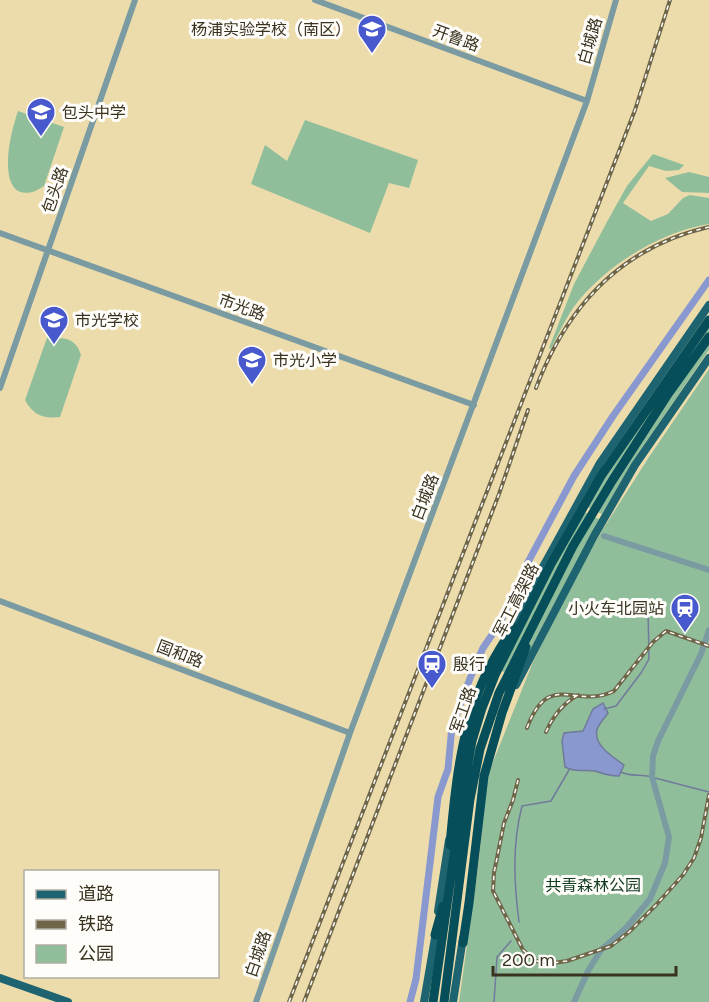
<svg xmlns="http://www.w3.org/2000/svg" width="709" height="1002" font-family="Figtree,'Noto Sans SC',sans-serif">
  <rect width="100%" height="100%" fill="#ecdcac"/>
  <!-- green -->
  <path fill="#90be9b" d="M18,111l46,16 -20,59c-9,6 -16,9 -26,5 -18,-12 -8,-57 0,-80z
    M305,120l113,40 -9,28 -20,-5 -19,50 -119,-49 14,-39 22,16z
    M653,154l31,11 -5,5 -13,1 -17,-5 -26,37 28,18 17,-7 15,-16 7,-3 19,3v26c-50,8 -106,43 -136,84 -8,12 -15,27 -22,41l-2,-1 25,-64 34,-64 19,-34z
    M689,172l20,5v16l-27,-1 -17,-14z
    M54,318l9,2 -6,18c13,0 20,4 24,17l-21,62c-17,2 -27,-2 -35,-17z
    M709,320v30l-76,111 -31,53 -17,-8z
    M709,369v633h-250l20,-142 8,-83 46,-115 40,-81 30,-52 46,-72z
    M582,511l17,8 -84,159 -15,-8z"/>
  <!-- water -->
  <path fill="#8999cf" stroke="#717a9a" stroke-width="1.5" d="M603,703l5,10c-3,5 -10,11 -11,17 -4,15 16,27 27,35l-5,11c-10,0 -15,-2 -24,-5 -11,-2 -19,2 -30,-4l-3,-26 2,-8 19,-2 10,-22z"/>
  <g fill="none" stroke-linecap="round" stroke-linejoin="round">
    <!-- stream -->
    <path stroke="#717a9a" stroke-width="1.5" d="M604,709l12,-3 25,-33 8,-14 -1,-49
      M621,772c9,5 19,2 30,5
      M655,778l54,14
      M519,922c-5,-39 -7,-77 3,-116l29,-5 18,-31
      M494,1002l3,-45 14,-16"/>
    <!-- canal -->
    <path stroke="#8999cf" stroke-width="7" d="M410,1002l6,-23 22,-182 10,-28 4,-43 22,-58 9,-20 17,-25 27,-59 47,-88 39,-60 96,-136"/>
    <!-- minor -->
    <path stroke="#7b9ba2" stroke-width="6" d="M315,0l272,101
      M0,233l474,172
      M0,388l135,-388
      M604,536l105,34
      M0,601l350,132
      M256,1002l94,-269 237,-632 29,-101
      M574,1002l14,-31 13,-21 25,-22 24,-29 15,-36 4,-26 -17,-60 1,-21 5,-15 43,-87 8,-24"/>
    <!-- major -->
    <path stroke="#1e6470" stroke-width="8" d="M510,631l28,-55 62,-113 109,-158
      M516,685l78,-149 41,-71 74,-107
      M438,911l11,-71
      M0,978l68,24
      M424,1002l12,-70
      M453,1002l10,-64"/>
    <!-- highway -->
    <path stroke="#064e59" stroke-width="9" d="M450,845c5,-58 11,-119 37,-173 7,-15 17,-30 26,-45
      M435,935l8,-29
      M463,943l6,-40 15,-127 18,-63 24,-66
      M433,1002l32,-223 7,-38 10,-33 13,-33 56,-111 50,-88 108,-156
      M444,1002l26,-203 10,-50 19,-56 74,-147 39,-65 56,-87 41,-57"/>
    <!-- rail casing -->
    <g stroke="#6f664a" stroke-width="4">
      <path id="rail" d="M536,388c31,-82 86,-141 173,-161
        M527,728c22,-59 48,-18 87,-37l39,-49 13,-11 43,15
        M546,732c7,-16 16,-28 32,-37
        M518,780l-5,20 -9,23 -10,50 -1,18 30,59 11,10 12,4 21,-3 44,-15 18,-14 27,-27 27,-30 11,-17 7,-20 8,-43
        M289,1002l346,-892 35,-110
        M304,1002l195,-508 29,-84"/>
    </g>
    <!-- rail -->
    <use href="#rail" stroke="#fffdf9" stroke-width="1.5" stroke-dasharray="4.5" stroke-linecap="butt"/>
  </g>
  <!-- icons -->
  <defs>
    <g id="school-pin" transform="scale(1.5)"><path d="M0 17L-7.5 6A9.5 9.5 0 1 1 7.5 6Z" fill="#4759cd" stroke="#fffdf9"/><path d="M0-5L7-2L0 1L-7-2ZM-4 1L0 2.5L4 1V4Q0 6-4 4Z" fill="#fff"/></g>
    <g id="station-pin" transform="scale(1.5)"><path d="M0 17L-7.5 6A9.5 9.5 0 1 1 7.5 6Z" fill="#4759cd" stroke="#fffdf9"/><path d="M-3-6H3Q5-6 5-4V2Q5 4 3 4L4.5 6H3L1.5 4h-3L-3 6H-4.5L-3 4Q-5 4-5 2V-4Q-5-6-3-6ZM-3.5-4v3h7v-3ZM-3.5 1v1.5H-2V1ZM2 1v1.5H3.5V1Z" fill="#fff"/></g>
  </defs>
  <g fill-rule="evenodd">
    <use href="#school-pin" x="372" y="29"/>
    <use href="#school-pin" x="41" y="112"/>
    <use href="#school-pin" x="54" y="320"/>
    <use href="#school-pin" x="252" y="360"/>
    <use href="#station-pin" x="685" y="608"/>
    <use href="#station-pin" x="432" y="664"/>
  </g>
  <g text-anchor="middle" dominant-baseline="central" stroke-width="6" stroke-linejoin="round" paint-order="stroke">
    <!-- poi labels -->
    <g font-size="16" fill="#38321f" stroke="#fffdf9" text-anchor="start">
      <text x="351" y="29" text-anchor="end">杨浦实验学校（南区）</text>
      <text x="62" y="112">包头中学</text>
      <text x="75" y="320">市光学校</text>
      <text x="273" y="360">市光小学</text>
      <text x="664" y="608" text-anchor="end">小火车北园站</text>
      <text x="453" y="664">殷行</text>
    </g>
    <!-- street labels -->
    <g font-size="16" fill="#38321f" stroke="#fffdf9">
      <text transform="translate(456 38) rotate(20)">开鲁路</text>
      <text transform="translate(590 41) rotate(-74)">白城路</text>
      <text transform="translate(55 190) rotate(-71)">包头路</text>
      <text transform="translate(242 307) rotate(20)">市光路</text>
      <text transform="translate(425 497) rotate(-69)">白城路</text>
      <text transform="translate(516 600) rotate(-63)">军工高架路</text>
      <text transform="translate(180 654) rotate(21)">国和路</text>
      <text transform="translate(463 710) rotate(-71)">军工路</text>
      <text transform="translate(258 954) rotate(-71)">白城路</text>
    </g>
    <!-- park labels -->
    <g font-size="16" fill="#113b20" stroke="#fffdf9">
      <text x="593" y="885">共青森林公园</text>
    </g>
  </g>
  <!-- legend -->
  <rect x="24" y="870" width="195" height="108" fill="#fffdf9" stroke="#afaca2" stroke-width="1.5"/>
  <rect x="36" y="890" width="30" height="9" fill="#1e6470" stroke="#afaca2" stroke-width="1.5"/>
  <text x="78" y="900" font-size="18" fill="#38321f">道路</text>
  <rect x="36" y="920" width="30" height="9" fill="#6f664a" stroke="#afaca2" stroke-width="1.5"/>
  <text x="78" y="930" font-size="18" fill="#38321f">铁路</text>
  <rect x="36" y="945" width="30" height="18" fill="#90be9b" stroke="#afaca2" stroke-width="1.5"/>
  <text x="78" y="960" font-size="18" fill="#38321f">公园</text>
  <!-- scale -->
  <path d="M493 966v9h183v-9" fill="none" stroke="#38321f" stroke-width="3"/>
  <text x="502" y="966" font-size="18" fill="#38321f" stroke="#fffdf9" stroke-width="4.5" paint-order="stroke">200 m</text>
</svg>
